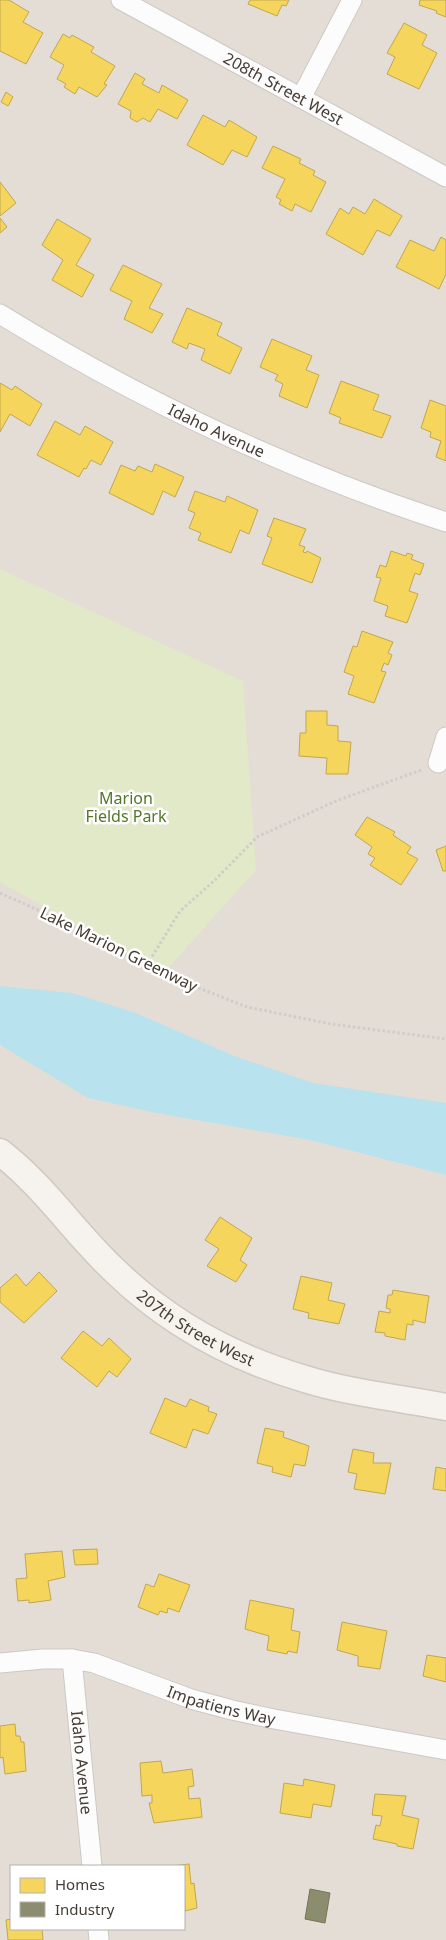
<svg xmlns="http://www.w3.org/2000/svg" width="446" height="1940" font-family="'Noto Sans',sans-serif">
  <rect width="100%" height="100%" fill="#efece8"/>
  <!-- residential -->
  <path fill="#e3ddd5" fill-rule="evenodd" d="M0,0h446v1940h-446zM11,1866h173v63h-173z"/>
  <!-- green -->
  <path fill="#e2e9c8" d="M0,569l243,112 13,189 -93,104 -163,-92z"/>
  <!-- water -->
  <path fill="#b8e2ed" d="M0,986l72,7 64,20 98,43 79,27 133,20v72l-136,-35 -153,-27 -69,-15 -88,-53z"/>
  <!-- homes -->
  <path fill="#f6d55c" stroke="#c1a750" d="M0,0h9l20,12 -6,10 20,11 -17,31 -26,-13z
    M250,0h39l-3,6 -4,-1 -5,11 -29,-12z
    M420,0h26v17l-10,-4 1,-2 -18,-6z
    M404,23l23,12 -5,10 15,8 -18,36 -32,-15 8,-17 -8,-4z
    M63,34l7,4 2,-3 22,12 -3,5 24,14 -11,18 3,1 -10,12 -18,-10 -4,7 -11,-7 2,-3 -9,-5 7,-14 -14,-8z
    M135,73l10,6 -3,5 17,9 3,-8 26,15 -11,19 -19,-10 -8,13 -7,-4 -6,4 -7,-4 1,-7 -13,-7z
    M6,92l7,5 -5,9 -7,-4z
    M203,115l22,12 4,-7 28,17 -10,20 -15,-7 -9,15 -36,-20z
    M273,146l28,13 -2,4 16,8 -2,4 13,7 -15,30 -16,-8 -3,7 -13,-7 2,-4 -5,-3 9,-18 -23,-11z
    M0,182l16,21 -16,13z
    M374,199l28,17 -12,20 -13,-6 -14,25 -37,-21 14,-26 9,6 4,-7 12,7z
    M0,218l7,9 -7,6z
    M57,219l34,20 -15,26 18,10 -12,22 -30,-17 11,-20 -21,-15z
    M441,237l5,3v34l-7,15 -43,-22 14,-27 24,11z
    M123,265l39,19 -13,24 14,6 -11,19 -28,-14 8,-18 -22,-11z
    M187,308l35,15 -5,12 25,13 -12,26 -29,-14 4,-11 -16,-6 -2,6 -15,-7z
    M272,339l40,17 -6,14 13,5 -12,33 -28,-12 4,-12 -8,-4 3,-5 -18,-8z
    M341,381l38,14 -6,15 18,6 -9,22 -43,-15 2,-5 -12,-5z
    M0,383l12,7 3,-4 27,18 -12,22 -20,-12 -10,18z
    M430,400l16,6v55l-10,-4 5,-16 -11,-4 1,-5 -10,-4z
    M55,421l25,14 5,-9 28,16 -12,23 -10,-5 -5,9 -2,-1 -5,9 -42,-22z
    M155,464l29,13 -9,20 -12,-6 -10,24 -44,-22 12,-28 14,6 3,-5 14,6z
    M195,491l30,11 2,-6 31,14 -9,24 -9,-4 -9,23 -33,-13 3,-7 -12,-5 6,-15 -7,-3z
    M274,518l32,11 -7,16 6,2 -2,5 3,1 1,-2 14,7 -9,25 -50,-19 10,-26 -5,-2z
    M391,551l15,5 1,-3 6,2 -2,4 13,5 -4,11 -5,-2 -6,18 9,3 -11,29 -22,-7 3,-10 -14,-5 7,-23 -5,-1 4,-12 6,2z
    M362,631l31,11 -5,11 4,2 -4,10 -4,-2 -3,8 5,1 -12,31 -26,-9 6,-18 -10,-4 9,-26 4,1z
    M306,711h21v14l11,1v15l13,1 -3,32h-22l1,-16 -28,-2 1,-23h6z
    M367,817l28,15 -2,3 18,12 -4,6 11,6 -17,26 -31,-20 5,-7 -7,-4 4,-7 -17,-12z
    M446,846v25h-3l-7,-21z
    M220,1217l32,21 -12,22 7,5 -11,17 -29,-16 12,-17 -14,-9z
    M39,1272l18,19 -33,32 -24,-21v-14l16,-14 10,12z
    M301,1276l31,7 -4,17 17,4 -6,20 -31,-6 1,-5 -16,-4z
    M393,1290l36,6 -4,27 -12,-3v5l-6,-1 -2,16 -20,-4v-3l-10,-1 4,-21 11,2v-4l-4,-1 2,-13h4z
    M83,1331l19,15 7,-8 22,21 -14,18 -8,-6 -12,16 -36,-29z
    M165,1398l21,9 4,-8 19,8 -1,4 9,3 -9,20 -15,-5 -7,19 -36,-15z
    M265,1428l19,4 -1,5 26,9 -4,20 -11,-2 -3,13 -19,-5 1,-5 -16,-4z
    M353,1449l21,4 -1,10h18l-6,31 -31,-5 3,-15 -9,-2z
    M436,1467l10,2v22l-13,-2z
    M97,1549l1,15 -23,1 -2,-15z
    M62,1551l3,26 -17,4 3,19 -22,3v-3l-11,1 -2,-22 11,-1 -2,-24z
    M159,1574l31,11 -11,27 -11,-4 -1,5 -7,-2 -2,4 -20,-8 8,-23 8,3z
    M250,1600l44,9 -3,21 9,2 -3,21 -9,-2 -1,3 -20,-4 2,-14 -24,-7z
    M342,1622l45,9 -7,38 -22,-3v-10l-21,-6z
    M427,1655l19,3v24l-23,-6z
    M15,1724l1,12h4l1,6h3l2,29 -21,3 -2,-17 -3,1v-32z
    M161,1761l2,12 29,-4 2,17 -6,1 1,12 11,-1 2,19 -48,6 -5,-20h3v-8l-10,1 -2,-33z
    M304,1779l31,6 -4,22 -18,-3 -2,14 -31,-5 4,-30 19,3z
    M375,1794l31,2 -4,19 17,4 -6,30 -16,-3v-2l-24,-5 3,-14 4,1 2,-10 -10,-1z
    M189,1864l2,20 3,-1 3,25 -12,3 -1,-45h-12z
    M11,1919v10h31l1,11h-35l-2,-20z"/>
  <!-- industry -->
  <path fill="#8c8c6e" stroke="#77745d" d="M310,1889l20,4 -5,30 -20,-4z"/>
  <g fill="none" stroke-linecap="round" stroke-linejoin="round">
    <!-- street casing -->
    <g stroke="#ccc8c4" stroke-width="21">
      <g id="street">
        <path id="s1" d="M121,0l325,177"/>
        <path d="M301,98l51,-98"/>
        <path id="s2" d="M0,314c140,86 290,157 446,208"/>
        <path d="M438,763l8,-26"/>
        <path id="s3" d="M72,1659l20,207"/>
        <path id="s4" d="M0,1663l43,-4h29l22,4 97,36 41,11 42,9 172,31"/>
        <path d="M98,1929l1,11"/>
      </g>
    </g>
    <!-- secondary casing -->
    <g stroke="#d0c9c0" stroke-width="29">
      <g id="secondary">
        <path id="s5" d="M0,1152c44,34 74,80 113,117 54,53 120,89 192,110 45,14 94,19 141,28"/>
      </g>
    </g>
    <!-- path -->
    <path stroke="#d0ccc9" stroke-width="3" stroke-dasharray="2.5 2.5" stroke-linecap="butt" d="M0,893l58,26 105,55 84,33 84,17 115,15
      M147,965l33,-54 35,-31 42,-43 79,-36 85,-31"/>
    <!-- street -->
    <use href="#street" stroke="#fdfcfc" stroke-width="19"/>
    <!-- secondary -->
    <use href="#secondary" stroke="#f6f3ee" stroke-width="26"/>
  </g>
  <g text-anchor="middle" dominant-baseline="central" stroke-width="5" stroke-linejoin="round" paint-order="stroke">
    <!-- street labels -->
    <g font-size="16" fill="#453c35" stroke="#fff">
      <text stroke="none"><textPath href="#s1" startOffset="185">208th Street West</textPath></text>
      <text stroke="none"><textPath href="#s2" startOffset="246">Idaho Avenue</textPath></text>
      <text transform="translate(119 949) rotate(26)">Lake Marion Greenway</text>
      <text stroke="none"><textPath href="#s5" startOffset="265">207th Street West</textPath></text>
      <text stroke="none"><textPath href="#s4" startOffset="229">Impatiens Way</textPath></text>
      <text stroke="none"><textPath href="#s3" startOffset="104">Idaho Avenue</textPath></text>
    </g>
    <!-- park labels -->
    <g font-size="16" fill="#547629" stroke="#fff">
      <text x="126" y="798">Marion<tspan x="126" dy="18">Fields Park</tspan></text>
    </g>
  </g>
  <!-- legend -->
  <rect x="10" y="1865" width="175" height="65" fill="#ffffff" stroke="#b5b1ae"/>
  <rect x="20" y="1878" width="25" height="15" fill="#f6d55c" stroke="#b5b1ae"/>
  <text x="55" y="1890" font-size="15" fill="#453c35">Homes</text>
  <rect x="20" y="1902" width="25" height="15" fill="#8c8c6e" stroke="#b5b1ae"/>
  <text x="55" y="1915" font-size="15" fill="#453c35">Industry</text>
</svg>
